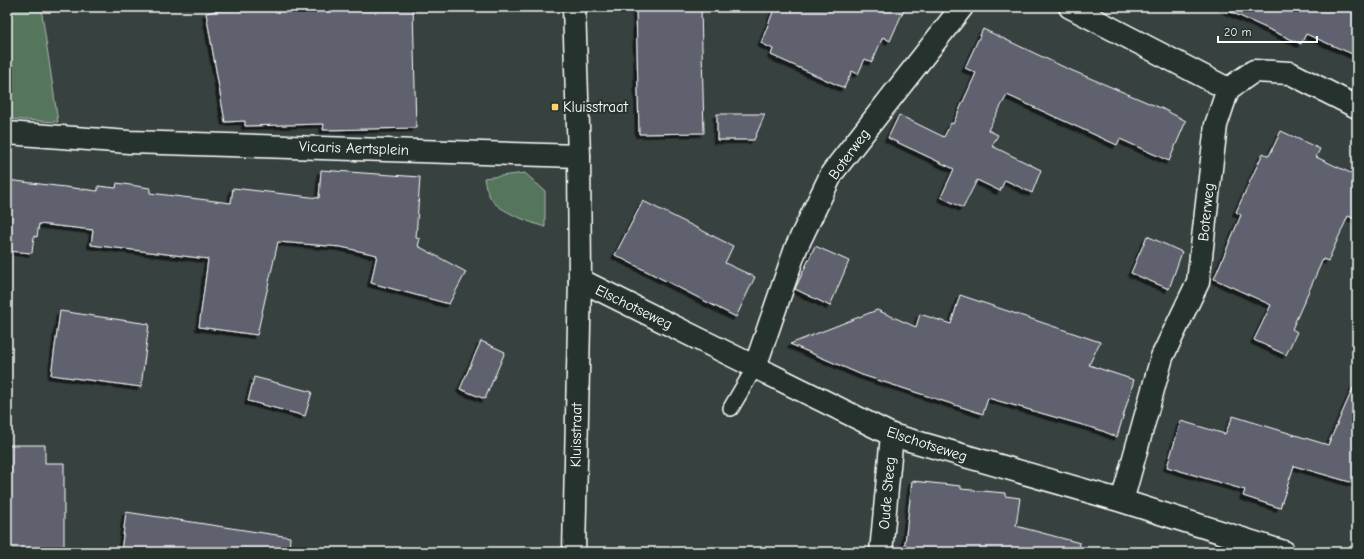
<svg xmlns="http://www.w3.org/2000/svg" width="1364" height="559" font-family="'Comic Neue',sans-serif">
  <defs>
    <filter id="shadow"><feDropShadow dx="-3.5" dy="3.5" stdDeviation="0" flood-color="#0009"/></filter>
  </defs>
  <rect width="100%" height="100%" fill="#374140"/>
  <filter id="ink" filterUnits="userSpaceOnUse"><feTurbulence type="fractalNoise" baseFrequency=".025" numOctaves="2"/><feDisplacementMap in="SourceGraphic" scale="8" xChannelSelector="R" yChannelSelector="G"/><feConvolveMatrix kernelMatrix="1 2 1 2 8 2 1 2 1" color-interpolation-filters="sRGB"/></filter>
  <g filter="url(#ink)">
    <!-- green -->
    <path fill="#54745d" stroke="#aabaae" d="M7,7h34l17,115 -51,-3z
      M525,173l20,18v36c-14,-4 -46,-16 -54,-28 -4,-7 -6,-14 -7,-21z"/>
    <!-- building -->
    <path fill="#5f626e" stroke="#fff" filter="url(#shadow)" d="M238,7h175l3,121 -93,2 1,-6 -79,2v-5l-20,1 -19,-109z
      M636,7h65l3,126 -65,1z
      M775,7h130l-15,34 -7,-4 -11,25 -7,-3 -7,15 -6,-3 -8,17 -73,-33 2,-6 -12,-6z
      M1220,7h137v49l-51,-22 -5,10z
      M983,29l83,39 97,41 23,12 -17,40 -49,-22 -3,6 -110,-50 -19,35 10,5 -6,11 49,24 -9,23 -27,-13 -5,11 -23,-11 -14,28 -22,-11 13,-28 -66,-31 11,-23 45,22 7,-14 2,1 23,-51 -11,-5z
      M717,114h48l-11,26h-37z
      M1281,131l39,18 -4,8 41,19v44l-9,-4 -20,45 -5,-2 -31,70 5,3 -11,23 -32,-15 17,-35 -57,-26 27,-64 -5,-3 27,-59 6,3z
      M321,170l99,7 -4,61 4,1 -2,7 48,26 -17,32 -78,-21 6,-28 -36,-8 -63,-5 -21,93 -58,-8 9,-68 -117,-14 2,-15 -54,-6 -2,13 -3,-1 -2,17 -25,-2v-71l91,11v-5l18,2 1,-5 33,5v5l81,10 2,-15 86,10z
      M643,201l90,45 -8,17 30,14 -19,40 -121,-62z
      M1147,236l35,16 -13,37 -38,-16z
      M815,246l34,15 -19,45 -35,-17z
      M960,295l140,47 -11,23 45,15 -17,57 -17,-7 -112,-32 -5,16 -121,-39 -72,-31 87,-34 39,17 4,-13 31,10z
      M60,311l89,13 -8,63 -90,-12z
      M481,341l24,11 -20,47 -25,-10z
      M254,377l58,15 -7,24 -57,-15z
      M1357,379v105l-63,-18 -14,42 -37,-12 2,-6 -78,-23 14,-46 44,13 8,-18 95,29z
      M7,445h38v18h19v89h-57z
      M912,481l49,5v3l44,4v3l15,2 -4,28 64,17 -1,9h-175z
      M126,512l164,25 -1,15h-168z"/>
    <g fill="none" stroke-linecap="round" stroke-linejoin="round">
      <!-- service casing -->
      <g stroke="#fff" stroke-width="18">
        <path id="service" d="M731,408l24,-41"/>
      </g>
      <!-- minor casing -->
      <g stroke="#fff" stroke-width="25">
        <path id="minor" d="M1070,7l158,82
          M1228,89l26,-18 36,2 67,34
          M7,133l122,9 450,14
          M580,280l312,155 230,66 162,51
          M755,367l41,-119 36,-75 130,-166
          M1122,501l40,-144 36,-75 18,-157 12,-36
          M881,552l11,-117"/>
      </g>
      <!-- tertiary casing -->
      <g stroke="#fff" stroke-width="25">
        <path id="tertiary" d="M574,552l6,-272 -1,-124 -5,-149"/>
      </g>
      <!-- service -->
      <use href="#service" stroke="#26332d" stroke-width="15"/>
      <!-- minor -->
      <use href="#minor" stroke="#26332d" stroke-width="22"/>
      <!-- tertiary -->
      <use href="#tertiary" stroke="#26332d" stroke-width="22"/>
    </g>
  </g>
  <!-- markers -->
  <rect fill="#ffd166" stroke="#26332d" stroke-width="1.5" x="551" y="103" width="8" height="8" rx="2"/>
  <g text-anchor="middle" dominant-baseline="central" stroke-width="4" stroke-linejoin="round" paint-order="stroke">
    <!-- poi labels -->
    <g font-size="15" fill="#fff" stroke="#26332d" text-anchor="start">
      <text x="563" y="107">Kluisstraat</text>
    </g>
    <!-- street labels -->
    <g font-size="15" fill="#fff" stroke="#26332d">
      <text transform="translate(354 148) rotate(2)">Vicaris Aertsplein</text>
      <text transform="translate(849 154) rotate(-54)">Boterweg</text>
      <text transform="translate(1206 212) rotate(-84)">Boterweg</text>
      <text transform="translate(634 307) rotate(26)">Elschotseweg</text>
      <text transform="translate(576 435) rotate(-89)">Kluisstraat</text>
      <text transform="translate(927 444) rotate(18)">Elschotseweg</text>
      <text transform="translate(887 493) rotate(-85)">Oude Steeg</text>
    </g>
  </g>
  <!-- margin -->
  <rect width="1364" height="559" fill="none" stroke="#26332d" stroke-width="24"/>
  <rect x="12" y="12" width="1340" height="535" fill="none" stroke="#fff" stroke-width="1.5" filter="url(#ink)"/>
  <!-- scale -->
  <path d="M1218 36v6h99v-6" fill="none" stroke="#ffffff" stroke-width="2"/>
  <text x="1224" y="36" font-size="12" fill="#ffffff" stroke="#26332d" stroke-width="3" paint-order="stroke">20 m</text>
</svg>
